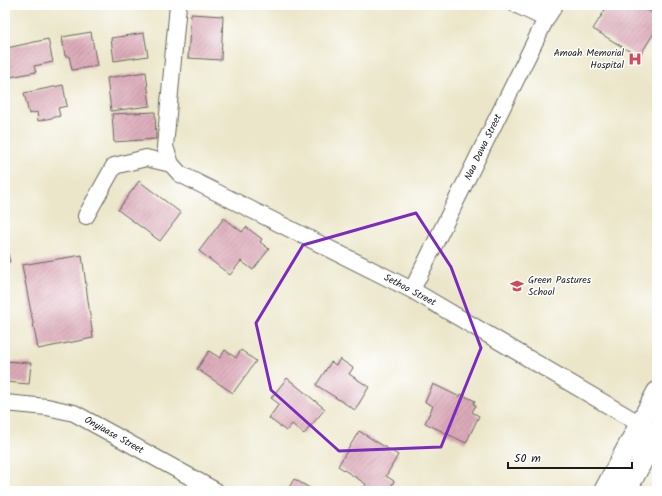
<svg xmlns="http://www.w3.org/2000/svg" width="662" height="496" font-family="Kalam,sans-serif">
  <defs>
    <pattern id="building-hatch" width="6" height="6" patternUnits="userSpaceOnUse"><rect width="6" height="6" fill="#dba9b8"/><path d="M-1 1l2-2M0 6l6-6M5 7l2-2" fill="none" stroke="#bb919e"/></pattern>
  </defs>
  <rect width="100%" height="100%" fill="#fff"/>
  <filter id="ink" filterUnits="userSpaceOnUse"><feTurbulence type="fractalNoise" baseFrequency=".025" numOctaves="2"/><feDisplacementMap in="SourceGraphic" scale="8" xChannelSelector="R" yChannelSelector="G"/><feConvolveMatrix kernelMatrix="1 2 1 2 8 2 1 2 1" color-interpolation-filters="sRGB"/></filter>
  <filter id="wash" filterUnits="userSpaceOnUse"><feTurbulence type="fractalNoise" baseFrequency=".012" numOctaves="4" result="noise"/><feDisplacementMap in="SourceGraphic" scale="16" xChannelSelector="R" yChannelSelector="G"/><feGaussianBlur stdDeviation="0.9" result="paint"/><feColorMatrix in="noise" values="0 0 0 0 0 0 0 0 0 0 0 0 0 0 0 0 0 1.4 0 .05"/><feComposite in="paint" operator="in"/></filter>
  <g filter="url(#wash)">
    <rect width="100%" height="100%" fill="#ebe6c9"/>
    <g id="blocks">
      <!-- building -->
      <path fill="url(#building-hatch)" d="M597,5h42l18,11v12l-18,29 -46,-28 12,-19z
        M191,14l32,2 -2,44 -33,-2z
        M91,32l6,34 -25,4 -3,-14h-4l-3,-19z
        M144,33l4,23 -34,5 -3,-23z
        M48,39l5,23 -19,4 2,6 -31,6v-35l2,5z
        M146,72l4,34 -39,5 -4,-33z
        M63,85l4,21 -9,2 2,8 -22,5 -1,-9 -8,2 -5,-21z
        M155,112l1,27 -42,3 -2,-28z
        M139,181l42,32 -21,28 -42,-31z
        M224,218l18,14 4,-5 16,12 -2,3 9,7 -16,21 -12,-9 -11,14 -31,-24z
        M5,240l5,22 -5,1z
        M82,255l11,83 -55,11 -16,-84z
        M225,350l11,8 5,-8 15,11 -23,32 -36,-24 12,-18 11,7z
        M340,359l13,9 -4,6 20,13 -14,23 -39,-25 15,-23 5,3z
        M5,361l26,2 -2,21 -24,-2z
        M287,378l38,31 -21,25 -12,-10 -6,7 -17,-13 10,-14 -8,-6z
        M433,384l27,13 1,-3 14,7 -2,3 3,1 -4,7 7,4 -13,27 -41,-20 8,-17 -8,-4z
        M359,431l39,24 -12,21 8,5 -5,10h-27l4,-7 -28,-18z
        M294,479l21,12h-28z"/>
    </g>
  </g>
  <g filter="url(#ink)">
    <use href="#blocks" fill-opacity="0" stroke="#646359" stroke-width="1"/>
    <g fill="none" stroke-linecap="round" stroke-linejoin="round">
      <!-- minor casing -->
      <g stroke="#646359" stroke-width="18">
        <path id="minor" d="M178,5l-13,142 6,17 9,10 232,116 228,134
          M517,5l29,14
          M86,216l28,-50 32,-8 25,6
          M412,290l134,-271 9,-14
          M5,403l42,4 27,6 142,78"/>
      </g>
      <!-- tertiary casing -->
      <g stroke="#646359" stroke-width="22">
        <path id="tertiary" d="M604,491l53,-99"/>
      </g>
      <!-- primary casing -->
      <g stroke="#646359" stroke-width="24">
        <path id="primary" d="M625,491l32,-59"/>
      </g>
      <!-- minor -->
      <use href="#minor" stroke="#fff" stroke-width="16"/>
      <!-- tertiary -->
      <use href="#tertiary" stroke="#fff" stroke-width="20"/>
      <!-- primary -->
      <use href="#primary" stroke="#fff" stroke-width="22"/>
    </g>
  </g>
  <!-- marked area -->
  <path fill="none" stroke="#7b2cbf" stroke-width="3" stroke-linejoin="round" d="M416,213l35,54 30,81 -40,99 -102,4 -68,-61 -15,-67 47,-78z"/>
  <!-- icons -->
  <defs>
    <g id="hospital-bare" transform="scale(1.08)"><path d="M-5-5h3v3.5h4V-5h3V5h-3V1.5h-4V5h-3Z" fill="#d1495b" stroke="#fff" stroke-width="2.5" paint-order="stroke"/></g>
    <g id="school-bare" transform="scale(1.08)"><path d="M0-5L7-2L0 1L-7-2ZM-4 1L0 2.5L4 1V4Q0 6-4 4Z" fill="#d1495b" stroke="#fff" stroke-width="2.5" paint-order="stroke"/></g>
  </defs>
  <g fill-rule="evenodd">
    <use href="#hospital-bare" x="635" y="59"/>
    <use href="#school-bare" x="517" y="286"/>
  </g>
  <g text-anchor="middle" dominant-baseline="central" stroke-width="3" stroke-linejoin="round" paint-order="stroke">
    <!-- poi labels -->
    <g font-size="10" fill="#1c1c1c" stroke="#fff" text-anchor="end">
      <text x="624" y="53">Amoah Memorial<tspan x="624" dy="12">Hospital</tspan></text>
      <text x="528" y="280" text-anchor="start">Green Pastures<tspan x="528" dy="12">School</tspan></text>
    </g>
    <!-- street labels -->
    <g font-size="10" fill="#1c1c1c" stroke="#fff">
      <text transform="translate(483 147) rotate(-64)">Naa Dawa Street</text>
      <text transform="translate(410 290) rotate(28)">Sethoo Street</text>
      <text transform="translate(114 435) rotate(29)">Onyiaase Street</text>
    </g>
  </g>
  <!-- margin -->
  <rect width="662" height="496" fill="none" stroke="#fff" stroke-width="20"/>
  <!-- scale -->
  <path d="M508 462v6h124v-6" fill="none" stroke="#1c1c1c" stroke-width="2"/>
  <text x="514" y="462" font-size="12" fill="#1c1c1c" stroke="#ffffff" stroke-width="3" paint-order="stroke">50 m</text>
</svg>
